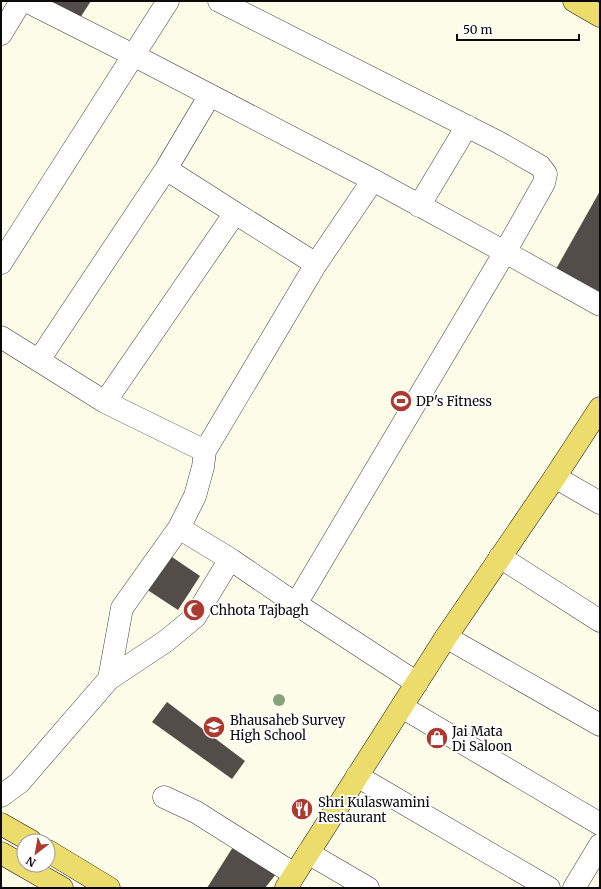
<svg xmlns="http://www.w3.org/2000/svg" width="601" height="889" font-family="Merriweather,serif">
  <rect width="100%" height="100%" fill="#fdfce9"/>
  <!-- building -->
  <path fill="#524d48" d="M49,1h42l-11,17z
    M600,191v101l-44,-23z
    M169,555l31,21 -22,34 -32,-21z
    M167,702l78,59 -13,18 -80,-57z
    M233,847l43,27 -11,14h-58z"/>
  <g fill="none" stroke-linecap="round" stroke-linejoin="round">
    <!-- minor casing -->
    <g stroke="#3d3d3d" stroke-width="23">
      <path id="minor" d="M26,1l107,54 240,125 132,72 95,53
        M219,1l279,141 42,24 6,8 -2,9 -39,69 -209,352 121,79
        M1,34l20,-33
        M210,95l-44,74 69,44
        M419,206l48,-80
        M1,263l167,-262
        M1,337l104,65 100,49 111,-187 57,-84
        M39,360l127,-191
        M105,402l130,-189 81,51
        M205,451l-2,16 -8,29 -16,32 51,31 66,45
        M555,477l45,26
        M500,557l100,64
        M446,637l154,88
        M109,679l57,-38 29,-24 35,-58
        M402,707l198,117
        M357,776l192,112
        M1,796l18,-13 90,-104 13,-71 57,-80
        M164,797l32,15 98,62
        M308,853l60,35
        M574,888l26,-43"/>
    </g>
    <!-- major casing -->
    <g stroke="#1b1b1b" stroke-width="23">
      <path id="major" d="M574,1l26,15
        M1,824l30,17
        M48,851l61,37
        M1,853l61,35
        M286,888l160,-251 109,-160 45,-69"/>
    </g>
    <!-- minor -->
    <use href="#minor" stroke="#fff" stroke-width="22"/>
    <!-- major -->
    <use href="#major" stroke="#ebdc6b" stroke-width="22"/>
  </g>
  <!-- trees -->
  <circle fill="#87a37c" cx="279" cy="700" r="6"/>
  <!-- icons -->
  <defs>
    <g id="stadium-disc" transform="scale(1.15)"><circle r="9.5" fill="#ac3a30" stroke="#fff"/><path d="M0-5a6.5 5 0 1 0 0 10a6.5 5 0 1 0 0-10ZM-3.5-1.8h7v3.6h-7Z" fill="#fff"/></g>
    <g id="mosque-disc" transform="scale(1.15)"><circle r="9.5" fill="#ac3a30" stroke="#fff"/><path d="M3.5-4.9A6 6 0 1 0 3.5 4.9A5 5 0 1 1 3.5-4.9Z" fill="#fff"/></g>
    <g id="school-disc" transform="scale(1.15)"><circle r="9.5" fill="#ac3a30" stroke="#fff"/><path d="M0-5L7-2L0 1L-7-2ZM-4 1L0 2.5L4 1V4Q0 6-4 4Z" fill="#fff"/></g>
    <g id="shop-disc" transform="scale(1.15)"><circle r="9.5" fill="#ac3a30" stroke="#fff"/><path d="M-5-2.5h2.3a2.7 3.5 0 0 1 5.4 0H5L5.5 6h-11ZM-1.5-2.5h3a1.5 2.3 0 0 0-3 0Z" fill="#fff"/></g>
    <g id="restaurant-disc" transform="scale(1.15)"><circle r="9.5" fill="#ac3a30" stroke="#fff"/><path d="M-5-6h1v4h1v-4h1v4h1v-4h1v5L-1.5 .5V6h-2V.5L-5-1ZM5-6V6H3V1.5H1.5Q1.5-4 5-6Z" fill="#fff"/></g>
  </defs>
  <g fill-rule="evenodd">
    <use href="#stadium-disc" x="401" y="401"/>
    <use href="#mosque-disc" x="194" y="610"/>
    <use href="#school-disc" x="214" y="727"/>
    <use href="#shop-disc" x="437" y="738"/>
    <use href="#restaurant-disc" x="302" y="809"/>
  </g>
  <g text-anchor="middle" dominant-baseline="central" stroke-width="4" stroke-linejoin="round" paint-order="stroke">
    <!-- poi labels -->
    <g font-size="13" fill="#0a0a0a" stroke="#fff" text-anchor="start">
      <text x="416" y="401">DP's Fitness</text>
      <text x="210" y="610">Chhota Tajbagh</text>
      <text x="230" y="720">Bhausaheb Survey<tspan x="230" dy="15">High School</tspan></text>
      <text x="452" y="731">Jai Mata<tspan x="452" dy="15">Di Saloon</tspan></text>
      <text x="318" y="802">Shri Kulaswamini<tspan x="318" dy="15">Restaurant</tspan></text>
    </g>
  </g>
  <!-- border -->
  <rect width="601" height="889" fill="none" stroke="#0a0a0a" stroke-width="4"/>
  <!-- north arrow -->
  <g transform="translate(36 853) rotate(211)"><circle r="19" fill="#ffffff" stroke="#9d9d9d"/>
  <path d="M0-3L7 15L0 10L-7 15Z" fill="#ac3a30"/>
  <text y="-6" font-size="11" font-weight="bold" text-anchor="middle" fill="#0a0a0a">N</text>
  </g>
  <!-- scale -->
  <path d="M457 34v6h122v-6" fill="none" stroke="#0a0a0a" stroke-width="2"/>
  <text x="463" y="34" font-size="12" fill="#0a0a0a" stroke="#ffffff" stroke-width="3" paint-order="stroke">50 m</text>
</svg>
